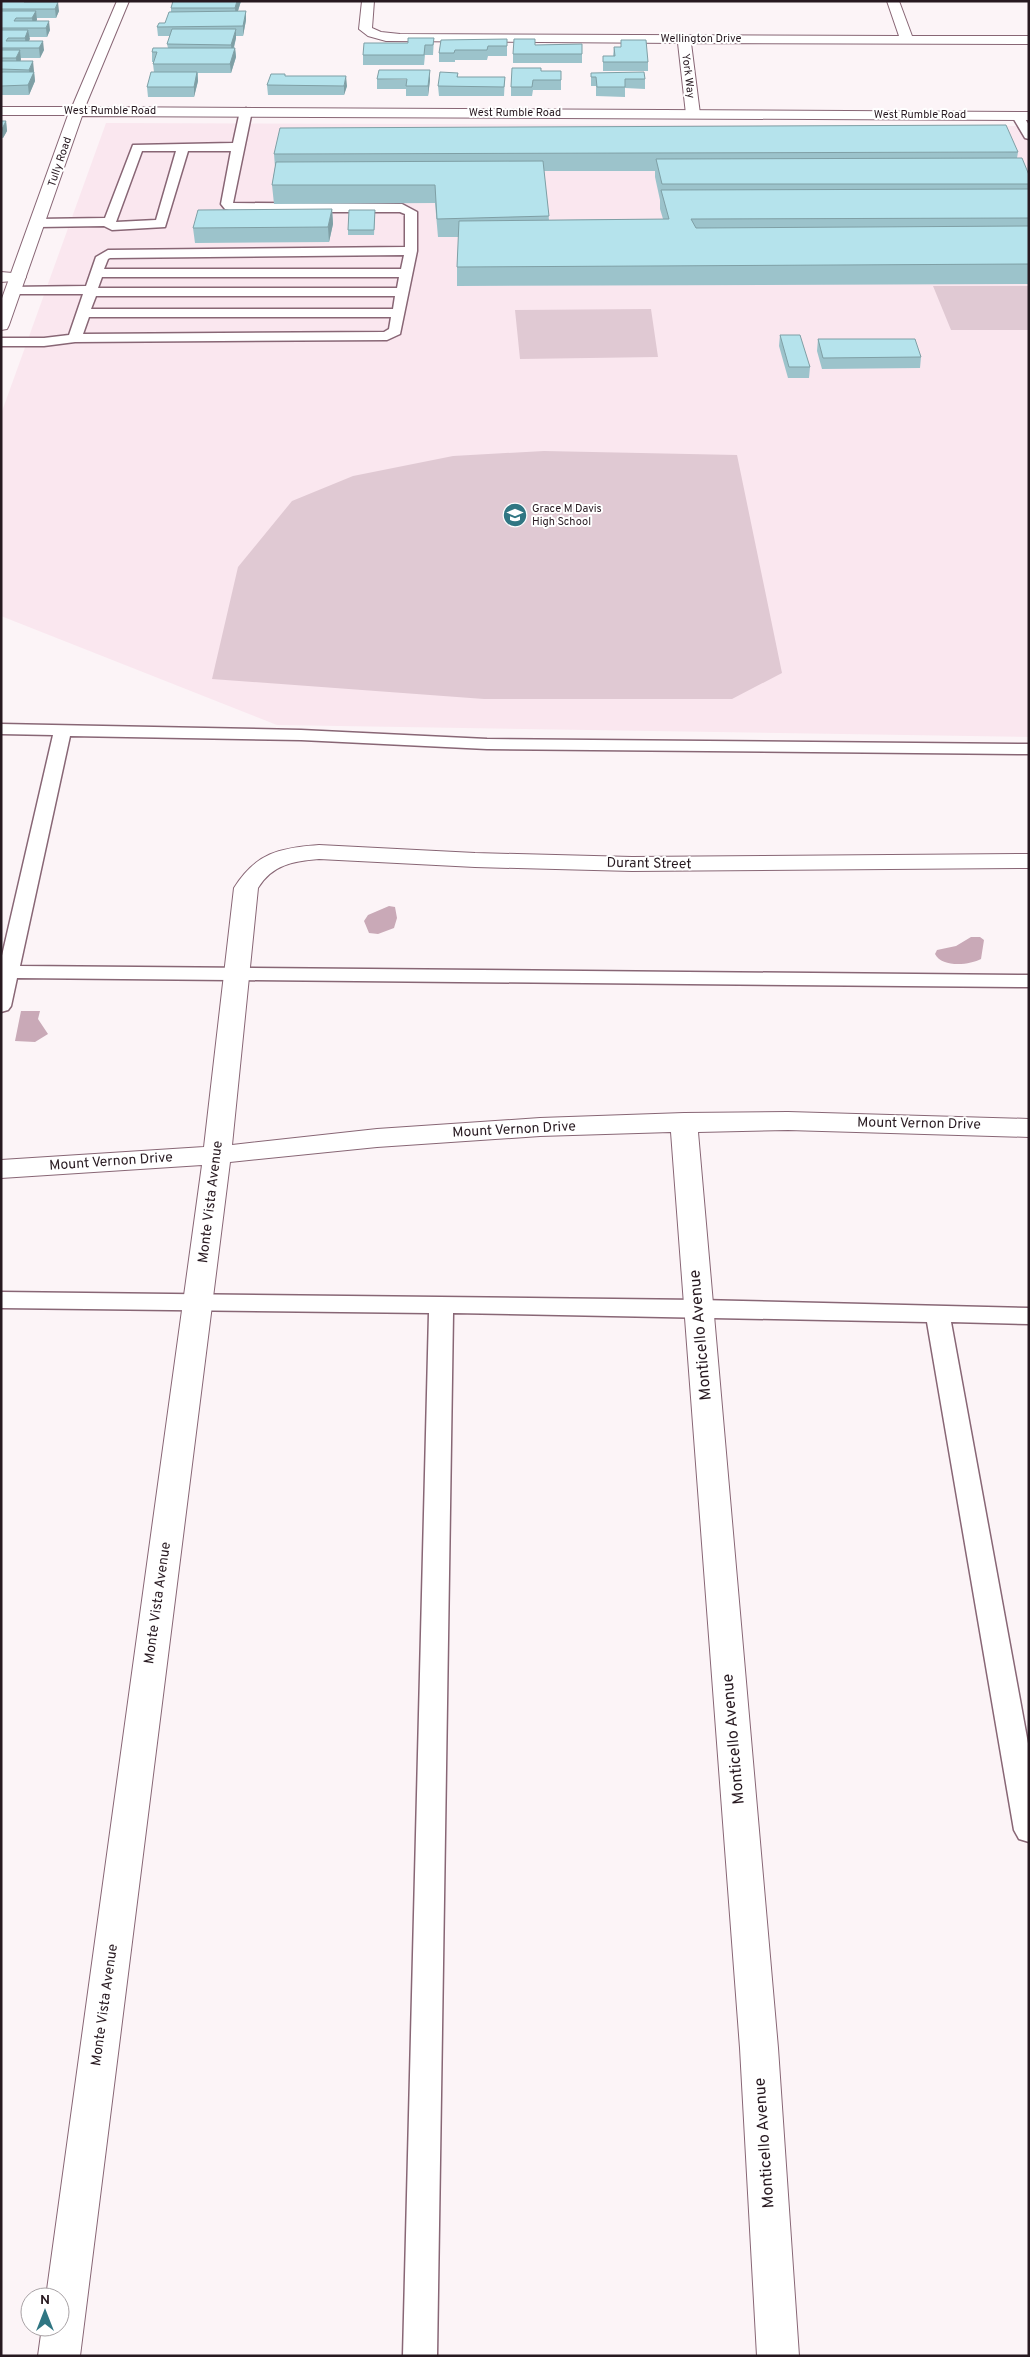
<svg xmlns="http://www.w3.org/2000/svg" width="1030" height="2357" font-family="Overpass,sans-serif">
  <rect width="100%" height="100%" fill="#fcf4f7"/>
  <!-- built -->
  <path fill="#fae7ef" d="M106,123l923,3v611l-752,-12 -276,-109v-202z"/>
  <!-- green -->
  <path fill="#e0c9d3" d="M933,286h96v44h-78z
    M651,309l7,48 -138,2 -5,-49z
    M544,451l193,4 45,218 -50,26h-248l-272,-20 26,-112 54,-66 61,-25 100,-20z"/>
  <!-- water -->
  <path fill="#c9a9b7" d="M389,906l6,1 2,11 -3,10 -16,6 -9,-1 -5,-12 4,-6z
    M971,937h9l4,3 -3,19c-11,6 -39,9 -46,-5l2,-4 19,-4z
    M21,1011h19l-2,8 10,15 -13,8 -20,-1z"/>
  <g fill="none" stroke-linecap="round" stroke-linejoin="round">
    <!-- lane casing -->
    <g stroke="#886675" stroke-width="3">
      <path id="lane" d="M246,108l6,3 -19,92 169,1 15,8v39l-17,83 -13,6 -312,2 -31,4h-43v-8h43l25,-3 14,-41h-69l-7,-4 2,-3 77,-1 10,-29 12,-7 297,-3v-33l-5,-2h-163l-12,-3 -4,-5 10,-53h-43l-23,76 -53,3 -8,-4 -66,1 -6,-4 6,-4 67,-1 28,-73 100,-2 7,-32zM142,151h34l-20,69 -40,2zM404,255l-3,14h-297l4,-10 2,-1zM102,277h297l-2,11h-299zM96,296h299l-2,13h-302zM89,317h302l-2,12 -5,3 -301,2z
        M1018,113l4,1 7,11v14l-4,-1 -13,-22z
        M1,724l300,6 186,9 542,5v10l-542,-5 -186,-9 -231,-4 -50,230 1009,9v12l-1012,-9 -6,28 -3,4 -7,2v-52l52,-225 -52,-1z
        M1,1292l698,8 330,8v16l-78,-2 78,427v93l-10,-3 -5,-9 -87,-508 -474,-9 -16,1043h-34l26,-1043 -428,-5z"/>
    </g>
    <!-- street casing -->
    <g stroke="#886675" stroke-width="2">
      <path id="street" d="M362,1h12l-2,27 9,4 19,2 499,2 -12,-35h12l13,35h117v8l-338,-1 9,71 -7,4 -7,-4 -8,-71 -292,-2 -18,-5 -9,-7z
        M1,272l23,2 2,3 -2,3 -23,2z
        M319,845l156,8 157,4 397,-3v14l-397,3 -157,-4 -156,-8c-26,2 -47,6 -61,29l-26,257 145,-16 163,-11 144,-5 104,-1 241,7v18l-241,-7 -90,2 80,916 21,308h-42l-17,-308 -69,-916 -131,4 -163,11 -147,15 -150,1194h-42l4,-29h18v-30h-14l156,-1132 -201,13v-18l203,-13 30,-259c22,-35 45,-40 85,-43z"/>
    </g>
    <!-- secondary casing -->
    <g stroke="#886675" stroke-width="2">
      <path id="secondary" d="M117,1h12l-44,106 944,5v8l-947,-4 -73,209 -2,4 -6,1v-29l67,-186h-67v-8h71z"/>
    </g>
    <!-- lane -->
    <use href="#lane" fill="#fff" fill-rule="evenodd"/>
    <!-- street -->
    <use href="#street" fill="#fff" fill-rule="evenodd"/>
    <!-- secondary -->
    <use href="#secondary" fill="#fff" fill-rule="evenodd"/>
  </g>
  <!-- wall -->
  <path fill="#9cc3cb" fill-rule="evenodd" d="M1,1h44l14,10 -3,7h-19l-1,3 14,9 -3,7h-18v4l15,9 -4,8h-19l-1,3 14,10 1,10 -6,14h-28z
    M241,1l-3,10h8v9l-3,16h-7v2l-2,10h1l1,9 -5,16h-33v8l-4,16h-46l-1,-10 7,-15 -1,-8 1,-2h-2v-10l16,-4 -1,-4 3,-8h-12l-1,-9 8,-4 6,-12v-3z
    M434,38l-1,17h-8l-1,10h-61v-10l45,-12z
    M507,39v17h-19l-1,4h-32v2h-16v-9z
    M621,40l27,22v9h-45v-15h10l1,-9h7z
    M582,44v19h-69v-9l22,-9z
    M541,71h20v19h-28l-1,6h-21v-9z
    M458,73v4h47l-1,19h-65l-1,-10z
    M591,73l54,6v10l-20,-1v9l-29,-1v-10h-5z
    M286,76l61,10 -3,9h-76l-1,-10z
    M377,79l53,1 -2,16h-22v-7h-29z
    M1,120v1h5l1,10 -4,7h-2z
    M1018,152l-1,6 12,17v109l-572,2v-19l2,-30h-21l-3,-34 -161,1 -2,-19 3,-18 -1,-13zM544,171h111v6l5,23v9l3,10 -114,1z
    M332,209l1,15 -4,18 -134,1 -2,-15z
    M375,215l-1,20h-26v-5z
    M780,335l30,32 -1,11h-21l-9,-32z
    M818,339l103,18 -1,11 -98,1 -5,-18z"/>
  <!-- shaded-wall -->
  <path fill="#7f9fa5" d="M237,1h4l-5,16 -1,-9z
    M58,2l1,9 -3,7 -1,-9z
    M36,11l1,9 -4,7 -1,-9z
    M246,11v9l-3,16v-10z
    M49,21l1,9 -3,7 -1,-9z
    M236,29v9l-4,16 -1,-9z
    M28,30l2,9 -4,8 -1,-9z
    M43,41l1,9 -4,8 -1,-10z
    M235,48l1,9 -5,16 -1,-9z
    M20,50l1,10 -4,8 -1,-10z
    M33,61l1,10 -4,8 -1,-9z
    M430,70v10l-2,16v-10z
    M34,72l1,9 -6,14 -1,-10z
    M197,72l1,9 -4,16v-10z
    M346,76l1,10 -3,9v-9z
    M6,121l1,10 -4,7 -1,-9z
    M332,209l1,15 -4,18 -1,-15z"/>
  <!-- building -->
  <path fill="#b5e3ec" stroke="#7f9fa5" d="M1,1h23v1h34l-3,7h-54z
    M173,1h64l-2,7h-64z
    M1,11h35l-4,7h-16l-2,3h35l-3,7h-45z
    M246,11l-3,15 -86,1 2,-4h6l4,-11z
    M172,29h64l-5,16 -64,-1z
    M1,30h27l-3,8h-17l-2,3h37l-4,7h-38z
    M408,38h26l-1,7h-8l-1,10h-61l1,-12h44z
    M507,39v7h-19l-1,4h-32l-1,3h-15l2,-13z
    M514,39h21v6l47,-1v10h-69z
    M621,40h25l2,22h-45v-6h12l-1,-9h7z
    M153,48h82l-5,16h-77l4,-12h-5z
    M1,50h19l-4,8h-15z
    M1,61h32l-4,9 -28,-1z
    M512,68h29v3h20v9h-28l-1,7h-21z
    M379,70h51l-2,16h-22l1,-7h-30z
    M2,72h32l-6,13 -27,1v-12z
    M151,72h46l-3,15h-47z
    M440,72l18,1 -1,4h48l-1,10 -66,-1z
    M644,72l1,7h-20v8h-28l-1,-10h-5v-4z
    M271,74h14v2h61l-2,10 -77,-1z
    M1,121h5l-4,8h-1z
    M1006,125l12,27 -744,2 6,-26z
    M1022,158l7,17v9h-367l-6,-25z
    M543,161l6,55 -112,3 -2,-34h-163l4,-23z
    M1029,189v29l-338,1 5,9 333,-2v38l-572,3 2,-46 210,-2 -8,-29z
    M332,209l-4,18 -135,1 5,-18z
    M349,210h26l-1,20h-26z
    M780,335h20l10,32h-21z
    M818,339h97l6,18 -98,1z"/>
  <!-- icons -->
  <defs>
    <g id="school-disc" transform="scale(1.25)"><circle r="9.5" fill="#307683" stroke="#fff"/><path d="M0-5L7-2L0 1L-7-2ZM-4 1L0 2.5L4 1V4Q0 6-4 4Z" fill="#fff"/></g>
  </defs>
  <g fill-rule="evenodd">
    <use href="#school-disc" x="515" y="515"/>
  </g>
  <g text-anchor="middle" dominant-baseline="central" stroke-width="4" stroke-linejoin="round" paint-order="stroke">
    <!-- far-street labels -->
    <g font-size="11" fill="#271920" stroke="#fff">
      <text x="701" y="39">Wellington Drive</text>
      <text transform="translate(688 76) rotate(83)">York Way</text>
      <text x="110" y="111">West Rumble Road</text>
      <text x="515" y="113">West Rumble Road</text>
      <text x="920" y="115">West Rumble Road</text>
      <text transform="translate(60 162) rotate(-71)">Tully Road</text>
    </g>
    <!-- far-poi labels -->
    <g font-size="11" fill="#271920" stroke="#fff" text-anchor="start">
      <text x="532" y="509">Grace M Davis<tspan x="532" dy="13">High School</tspan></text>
    </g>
    <!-- street labels -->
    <g font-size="14" fill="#271920" stroke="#fff">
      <text transform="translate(649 864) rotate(1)">Durant Street</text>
      <text transform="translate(919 1124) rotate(1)">Mount Vernon Drive</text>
      <text transform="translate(514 1130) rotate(-3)">Mount Vernon Drive</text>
      <text transform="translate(111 1162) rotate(-4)">Mount Vernon Drive</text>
      <text transform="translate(211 1202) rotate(-83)">Monte Vista Avenue</text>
      <text transform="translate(158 1603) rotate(-82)">Monte Vista Avenue</text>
      <text transform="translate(105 2005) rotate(-82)">Monte Vista Avenue</text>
    </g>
    <!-- near-street labels -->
    <g font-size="16" fill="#271920" stroke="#fff">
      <text transform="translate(701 1335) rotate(-95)">Monticello Avenue</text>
      <text transform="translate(734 1739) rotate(-95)">Monticello Avenue</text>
      <text transform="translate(765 2143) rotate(-94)">Monticello Avenue</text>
    </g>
  </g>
  <!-- border -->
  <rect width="1030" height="2357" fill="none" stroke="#271920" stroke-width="5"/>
  <!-- north arrow -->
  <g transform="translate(45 2312)"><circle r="24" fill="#ffffff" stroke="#a9a3a6"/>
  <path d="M0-4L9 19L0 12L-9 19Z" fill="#307683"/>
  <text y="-8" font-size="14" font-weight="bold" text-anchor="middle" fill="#271920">N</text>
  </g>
</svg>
